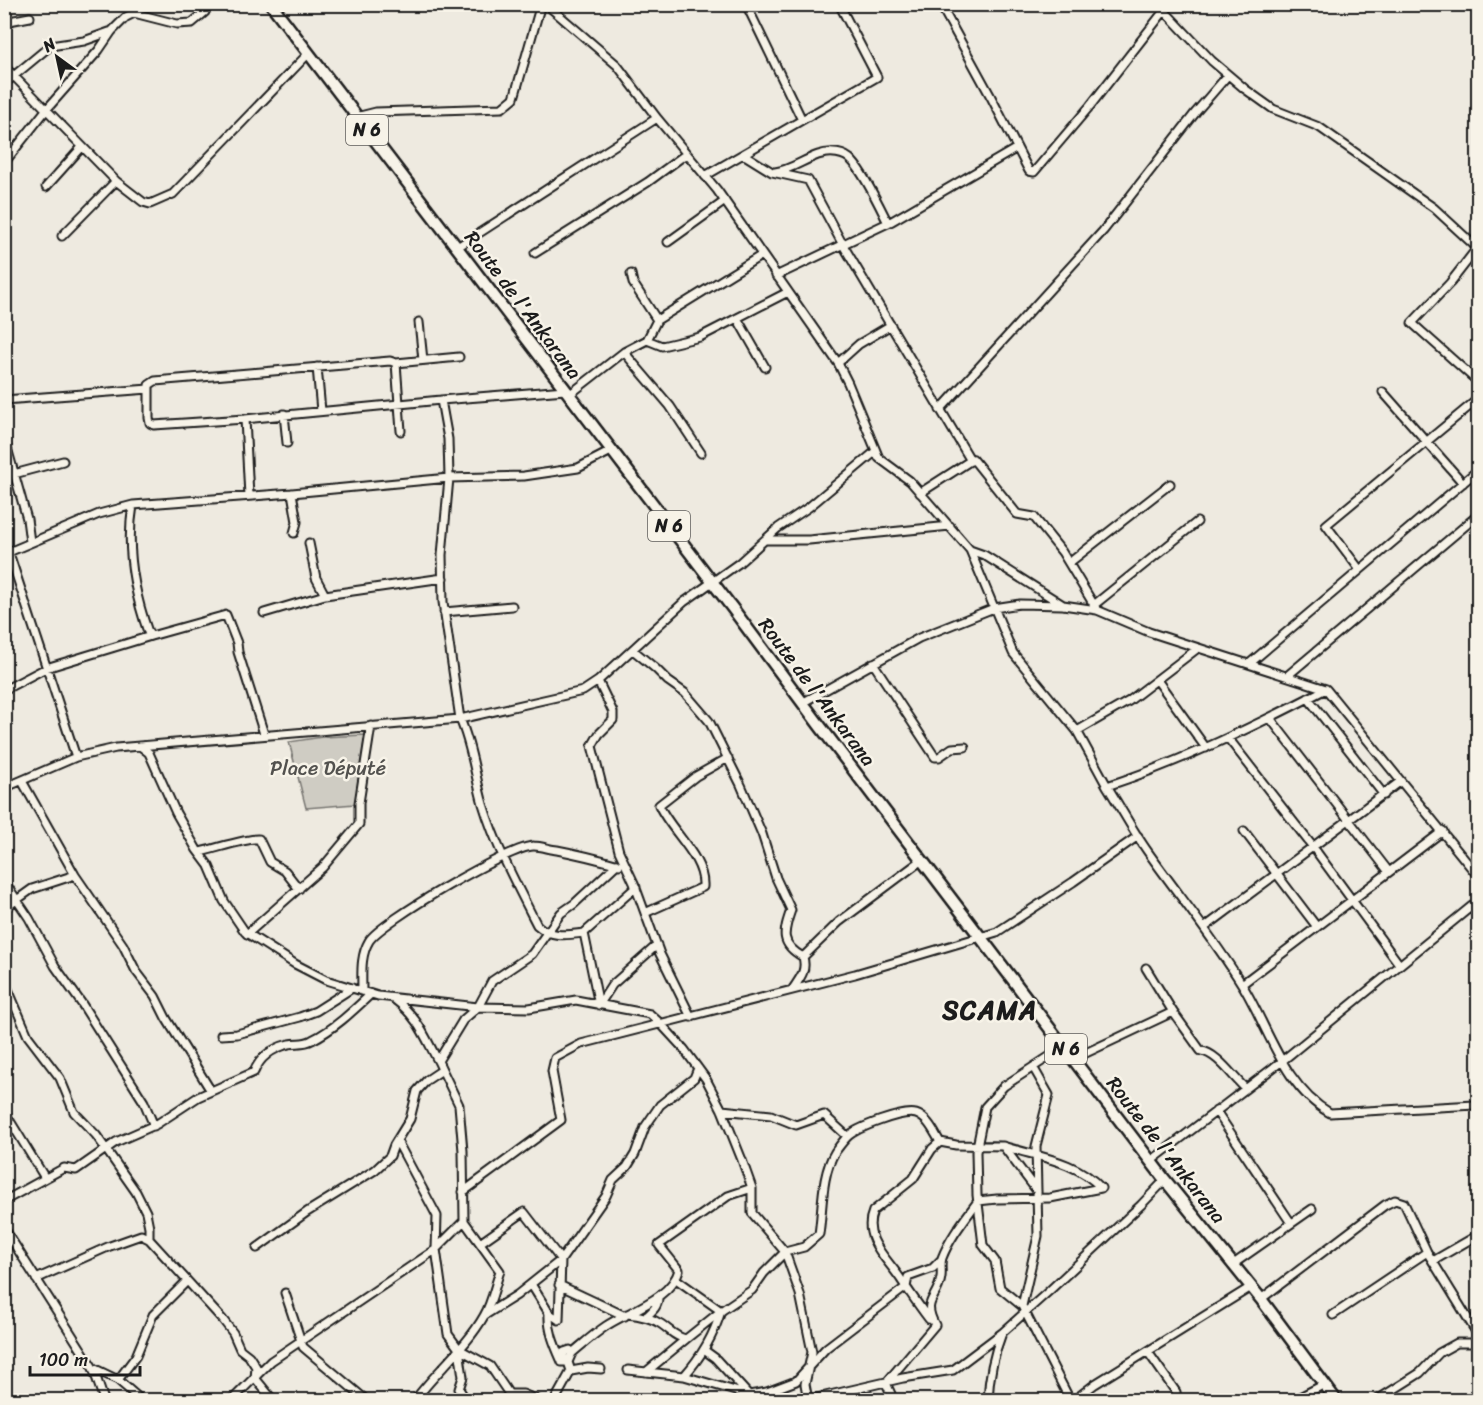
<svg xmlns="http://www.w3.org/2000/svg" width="1483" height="1405" font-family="Sriracha,sans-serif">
  <rect width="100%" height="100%" fill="#eeeae0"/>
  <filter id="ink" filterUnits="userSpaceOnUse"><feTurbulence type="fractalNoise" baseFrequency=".0167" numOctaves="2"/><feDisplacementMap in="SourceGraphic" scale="12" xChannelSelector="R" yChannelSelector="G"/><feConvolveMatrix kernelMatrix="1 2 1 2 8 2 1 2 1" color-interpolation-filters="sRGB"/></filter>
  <g filter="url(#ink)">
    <!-- green -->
    <path fill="#cfccc3" stroke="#767470" stroke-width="1.5" d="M365,735l-10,69 -49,4 -17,-66 33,-5z"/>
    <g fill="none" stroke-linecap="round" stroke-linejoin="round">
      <!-- street casing -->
      <g stroke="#1c1c1c" stroke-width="11">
        <path id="street" d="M546,4l71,61 40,53
          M940,4l51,93 38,74 5,1 56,-66 74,-95
          M1158,4l54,57 33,28 28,20 46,18 115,81 41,38 3,-3
          M4,22l26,-5
          M4,66l112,115 -54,55
          M4,84l46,-38 34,-5 28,-10
          M356,117l20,-5 126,-4 12,-10 27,-94
          M802,120l75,-43 -38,-73
          M743,154l29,18 36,8 35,65 128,216
          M4,163l42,-53 53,-60 13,-19 14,-14 8,-4 43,11 15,-1 13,-11
          M775,172c16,-2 28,-12 43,-17 12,-4 27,-3 35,7 12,13 27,45 35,61
          M705,176l97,-56 -56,-116
          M116,181l27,21 7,2 23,-10 135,-140
          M46,187l36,-40
          M668,242l57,-41
          M1478,247l-28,36 -38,40 66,59
          M456,248l201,-130 60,72 121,173 10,20 31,75 31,23 60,69 14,5 79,50
          M535,253l113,-71 38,-28
          M776,276l116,-55 125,-73
          M737,318l28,49
          M657,320l105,-65
          M419,322l4,38
          M647,340l15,6 38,-9 88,-45
          M624,352l46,54 31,47
          M396,363l63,-6
          M838,363l21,-19 32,-19
          M317,367l4,44
          M149,389v-4l6,-4 235,-20 6,2 5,68
          M1383,392l80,91
          M569,395l55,-43 23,-12 10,-20 -24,-37 -2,-9
          M4,400l145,-11v29l1,5 4,2 91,-6 196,-19
          M940,410l163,-179 93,-119 32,-37
          M284,414l3,29
          M245,419l4,77
          M4,437l23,82 3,23
          M14,474l49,-13
          M292,493l5,29 -3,11
          M920,493l53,-34 44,55 17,3 28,35 35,58
          M133,505c-7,41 1,87 15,127l3,4 75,-21 11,28 1,9 26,82
          M765,540h44l141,-14
          M309,543l7,35 9,17
          M970,550l43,103 64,78 52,-30 69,-53
          M9,553l67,204
          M4,554l95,-40 34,-9 159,-12 157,-15 75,-2 54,-8 33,-17
          M1069,563l101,-79
          M1360,570l-34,-45 152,-126
          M1094,605l103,-83
          M444,612l68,-6
          M264,613l61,-18 118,-17
          M633,650l23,19 12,12 17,12 24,28 32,64 21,49 14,44 15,32c-8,23 -11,34 12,47 4,14 -3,21 -11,33
          M873,663l62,94h4l13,-9 13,-1
          M1249,664l229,-194
          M1287,676l191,-161
          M1157,680l49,68
          M598,681l15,31v8l-14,14 -7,12 27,105 15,32 26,71 31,63
          M1326,689c-71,37 -143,72 -219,97 14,22 26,45 41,66 32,45 67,88 95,134 26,43 41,101 87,127l145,-8
          M4,690l42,-22 105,-32
          M1308,698l76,97
          M802,703l117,-65 75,-30 26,-4 43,1 34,5 52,22 177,57 152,187
          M1270,718l119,154
          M1077,731l30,55
          M1228,738l85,109 86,117
          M140,746l9,7 27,60 21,37 12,16 15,35 21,31 50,32 31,16 52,16 100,11 51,1 47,-8 74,14 11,10 23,25 22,30 16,31 20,50 10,28v25l33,39 15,42 12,58 -7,32 3,16
          M22,781l53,94 48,70 13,26 19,25 11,22 45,73
          M4,788l72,-31 40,-9 344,-29 -17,-117 -1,-47 7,-77 -1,-39 -7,-39 124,-10
          M1244,831l73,96
          M199,852c12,-2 51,-15 60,-13l11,23 15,9 14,18
          M4,881l25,37 26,48 27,38 62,98 10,24
          M1472,906l6,12
          M4,909l28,-20 43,-14
          M645,913l58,-26c2,-30 -33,-56 -44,-82l37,-29 32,-18
          M1204,928l197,-147
          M584,933c-17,2 -33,5 -47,-8 -20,-39 -41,-78 -54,-121 -8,-28 -11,-58 -23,-85l123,-28 15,-10 86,-79 55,-39 39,-35 31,-21 67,-56
          M247,934l76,-67 36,-43v-21l12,-77
          M803,957l36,-35 83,-62
          M4,980l24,56 32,42 14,34 22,23 40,57 10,20 3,15v12
          M1242,984l201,-153
          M362,991c0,-17 -2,-35 7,-50 11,-19 143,-96 165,-95 7,0 15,3 23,4 21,4 41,9 62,15
          M394,999c24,18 30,36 44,62
          M599,1005l-15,-72 52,-46
          M599,1005l13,-20 45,-40
          M1173,1012l28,39c15,1 32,26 44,37
          M221,1035l16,-1 63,-17 16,-6 36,-23
          M1073,1059l100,-47 -27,-44
          M1033,1067l16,28 -13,51 2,90 -16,70 48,94
          M722,1110l49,5 25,10 28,-10 23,21
          M4,1111l41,67
          M1216,1111l75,112
          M397,1141l40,75 -1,33 12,85 11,15 31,17 19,28h14l15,6
          M1003,1146c34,11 73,14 98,42
          M1151,1161l131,-100 196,-160
          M463,1192l98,-72 -9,-49 3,-13 26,-14 274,-70 142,-42 76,-50 65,-46
          M4,1201l60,-33 12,2 40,-28 41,-18 41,-27 56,-25c6,-15 19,-24 35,-28 9,-2 14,1 23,-4 22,-11 41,-29 59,-46
          M4,1228l89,140 11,32
          M480,1243l44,-31 37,48 -2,60 -10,-7 -18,-29
          M257,1248l50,-36 68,-42 15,-14 4,-11 16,-26 7,-28 10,-11 15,-10
          M1433,1261l45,-26
          M1232,1265l80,-56
          M36,1279l74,-33 31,-11 8,4 74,81 10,13 7,16 9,7 7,11 -1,11 18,22
          M676,1279l45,32 31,-21 12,-17 21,-21 19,-5 15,-13c4,-26 2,-59 16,-82 3,-4 8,-11 12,-15 9,-9 56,-27 69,-23 12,4 18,18 24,28l16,3 47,1 34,45
          M559,1285l66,31
          M285,1293l18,54 63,53
          M1261,1299l124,-94 10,-5 9,3 23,49 51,83
          M1022,1306l-22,-18 -5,-27 -12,-16 -6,-50 -1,-43 9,-45 19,-21 60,-39
          M549,1313c-1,18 6,33 13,49h6l4,-9 -2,-3 -6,2 -2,10
          M627,1314c11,1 25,4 34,10 9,6 14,13 25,15l35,-28c-7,24 -20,46 -37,65l-56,-6
          M485,1315l32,-20 44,-35 45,-64 7,-16 14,-13 8,-13 10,-27 15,-22 34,-27 4,-10
          M1333,1315l94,-63
          M646,1317c6,-6 12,-10 12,-19
          M929,1319c-10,-13 -18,-25 -27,-38 -13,-21 -41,-42 -29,-70l40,-32 19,-30 8,-7
          M935,1325c-14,-26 3,-25 6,-48 1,-6 -1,-13 1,-19 8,-21 23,-39 36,-57l19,-2 53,-1 51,-10
          M459,1349l4,28 -4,12 7,11
          M704,1350l11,8 32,35
          M1148,1352l28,40 1,8
          M572,1353c11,-9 22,-19 34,-27 22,-15 65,-27 73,-56l-20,-25 69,-49 24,-8
          M93,1368l25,12 23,20
          M571,1371l17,-3 13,1
          M646,1372l40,-33
          M684,1376l65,19 18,-3 29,-11 30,-33 76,-58 4,-3 2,-10 25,-9 8,-8
          M118,1380l18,-24 17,-41 34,-34
          M767,1392l18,8
          M232,1400l39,-39 164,-111 29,-29
          M415,1400c21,-29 51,-52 69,-84 8,-13 11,-31 16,-45l-36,-50 -1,-70 -4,-46 -21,-44 25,-41 15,-13 14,-26 40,-27 29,-41 13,-9 43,-40
          M555,1400l16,-29 -3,-9
          M808,1400l95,-22 50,-8 49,-37 47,-42 92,-86 24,-25
          M888,1400l3,-6 -5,-11 49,-58
          M988,1400c1,-24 5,-44 14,-67
          M1074,1400l21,-16 156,-97
          M1294,1400l29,-15
          M1377,1400l43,-27 19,-20 18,-10h21"/>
      </g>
      <!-- primary casing -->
      <g stroke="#1c1c1c" stroke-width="15">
        <path id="primary" d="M271,4l462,605 87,117 345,454 96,119 75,101"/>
      </g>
      <!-- street -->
      <use href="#street" stroke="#f7f3e8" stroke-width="7"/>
      <!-- primary -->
      <use href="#primary" stroke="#f7f3e8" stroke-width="10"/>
    </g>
  </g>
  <g text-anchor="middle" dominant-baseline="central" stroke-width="5" stroke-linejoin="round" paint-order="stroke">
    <!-- shield labels -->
    <g fill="#f7f3e8" stroke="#5e5c59" stroke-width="1.5">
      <rect x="346" y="115" width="42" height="30" rx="4.5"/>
      <rect x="648" y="511" width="42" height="30" rx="4.5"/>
      <rect x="1045" y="1034" width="42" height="30" rx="4.5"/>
    </g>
    <g font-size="18" font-weight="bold" fill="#1c1c1c">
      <text x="367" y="130">N 6</text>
      <text x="669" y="526">N 6</text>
      <text x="1066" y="1049">N 6</text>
    </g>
    <!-- street labels -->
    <g font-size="20" fill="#1c1c1c" stroke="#f7f3e8">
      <text transform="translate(523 305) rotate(53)">Route de l'Ankarana</text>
      <text transform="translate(817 692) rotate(53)">Route de l'Ankarana</text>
      <text transform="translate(1166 1150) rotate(52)">Route de l'Ankarana</text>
    </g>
    <!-- park labels -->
    <g font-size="20" fill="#52514e" stroke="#f7f3e8">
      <text x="328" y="768">Place Député</text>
    </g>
    <!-- district labels -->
    <g font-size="26" font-weight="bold" letter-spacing="1.5" fill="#1c1c1c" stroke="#f7f3e8">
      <text x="990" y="1010">SCAMA</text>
    </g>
  </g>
  <!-- margin -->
  <rect width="1483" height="1405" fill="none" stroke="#f7f3e8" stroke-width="24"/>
  <rect x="12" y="12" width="1459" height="1381" fill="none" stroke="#1c1c1c" stroke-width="2" filter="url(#ink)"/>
  <!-- north arrow -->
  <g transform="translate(57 57) rotate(327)" stroke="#f7f3e8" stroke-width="4.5" paint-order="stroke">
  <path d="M0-4.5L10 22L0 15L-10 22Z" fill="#1c1c1c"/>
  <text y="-9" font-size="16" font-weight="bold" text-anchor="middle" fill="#1c1c1c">N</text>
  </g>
  <!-- scale -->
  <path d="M30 1366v9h110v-9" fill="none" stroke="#1c1c1c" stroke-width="3"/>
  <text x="39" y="1366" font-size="18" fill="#1c1c1c" stroke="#f7f3e8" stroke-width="4.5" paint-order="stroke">100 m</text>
</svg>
